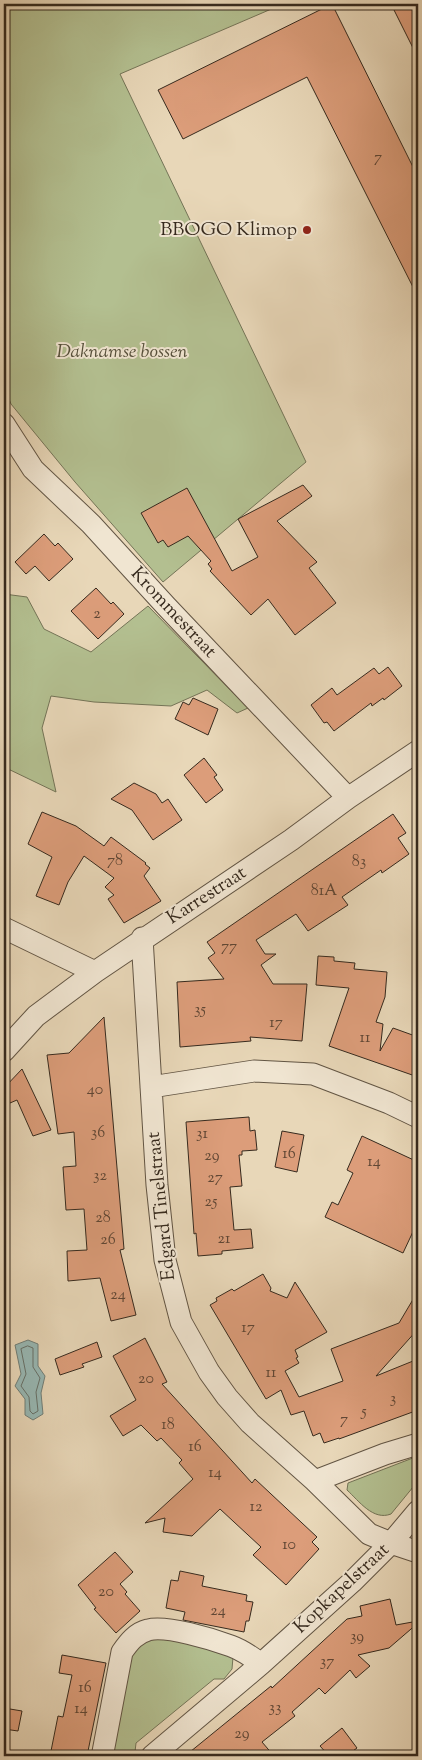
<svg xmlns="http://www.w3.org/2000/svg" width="422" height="1760" font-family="'Sorts Mill Goudy',serif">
  <rect width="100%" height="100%" fill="#e8d7b8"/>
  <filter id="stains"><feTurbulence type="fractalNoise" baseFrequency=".004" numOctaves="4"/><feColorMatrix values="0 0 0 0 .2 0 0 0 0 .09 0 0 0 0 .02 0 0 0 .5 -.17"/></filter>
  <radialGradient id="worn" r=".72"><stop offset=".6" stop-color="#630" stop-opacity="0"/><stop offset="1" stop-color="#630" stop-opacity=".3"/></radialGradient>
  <!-- green -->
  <path fill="#b3bf90" stroke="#747457" d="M4,4h279l-163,70 186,388 -143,120 -88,-100 -64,-78 -7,-18z
    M4,594l23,3 17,32 47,23 57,-46 100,102 -11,5 -30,-23 -36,16 -77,-4 -43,-6 -9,32 14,64 -52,-25z
    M418,1456v25l-27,33c-18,7 -32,-13 -44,-24l1,-7z
    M145,1636l71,11 17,10 -1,12 -8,10h-10l-78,64 -1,9c-9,6 -18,6 -23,-4l17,-97z"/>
  <!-- water -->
  <path fill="#98b8b4" stroke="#717f78" d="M28,1340l10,4v22l7,10 -4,17 2,21 -10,6 -8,-5v-16l-10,-13 6,-12 -6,-29z"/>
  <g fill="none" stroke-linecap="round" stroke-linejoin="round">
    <!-- shore -->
    <path stroke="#677169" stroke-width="1" d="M28,1346l5,2v19l7,11 -4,14 2,19 -5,3 -3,-3 -1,-14 -8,-11 5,-12 -5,-25z"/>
  </g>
  <!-- building -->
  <path fill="#dc9d7a" stroke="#362a1e" d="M332,4l86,173v120l-111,-220 -124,62 -25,-49z
    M391,4h27v54z
    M303,485l9,11 -35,25 40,41 -8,6 27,35 -41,32 -27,-36 -17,16 -41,-44 2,-2 -4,-5 3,-3 -23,-25 -20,11 -5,-7 -5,3 -17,-30 46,-25 45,83 26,-14 -20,-38z
    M44,534l11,12 3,-3 15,16 -24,22 -14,-15 -9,8 -11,-12z
    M96,588l15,16 2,-2 11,12 -26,25 -27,-28z
    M388,667l14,19 -18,14 -1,-2 -11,8 -1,-3 -37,28 -7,-9 -3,1 -13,-18 21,-17 5,7 37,-27 5,6z
    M193,698l25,11 -10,26 -33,-16 8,-17 6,3z
    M204,758l13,17 -3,2 9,13 -17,13 -22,-28z
    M134,783l22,11 6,9 6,-4 14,21 -29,20 -21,-30 -21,-11z
    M42,812l34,14 28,20 7,-9 35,26 -1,1 5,4 -6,8 17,25 -37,22 -16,-24 6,-4 -9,-8 9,-9 -30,-22 -16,26 -9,23 -23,-9 16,-39 -24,-13z
    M393,814l13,19 -8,5 11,16 -27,19 -1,-3 -39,27 6,8 -40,26 -12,-17 -40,26 9,14h11l-15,11 12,19h34l-5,57 -52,-4 1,4 -71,6 -3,-65 47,-3 -16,-21 7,-5 -8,-11z
    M318,956l16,1v4l21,2 -1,6 33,3 -2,25 -9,25 7,2 -3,27 13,-23 25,9v40l-89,-31 20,-58 -33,-3z
    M104,1017l20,232 -4,1 16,65 -25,6 -11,-43 -32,3 -1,-30 20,-1 -3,-41 -18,1 -3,-43 13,-1 -2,-34 -16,2 -11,-79 22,-2z
    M22,1069l29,61 -18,6 -16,-36 -7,3 -6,-15z
    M249,1117l1,14 5,-1 2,20 -15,1v4h-3l3,31 -12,1 4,43 17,-1 2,19 -31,3v3l-24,2 -2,-23 -2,1 -8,-112z
    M282,1131l22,4 -7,37 -22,-5z
    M362,1136l56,26v59l-15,32 -78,-36 7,-15 6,3 15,-32 -6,-3z
    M263,1274l8,14 -1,3 17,7 8,-16 32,50 -32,18 3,7 -2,1 3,5 -14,8 14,26 44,-16 -12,-32 68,-26 19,-32v38l-42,47 42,-17v51l-79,29v-1l-15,5 -4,-10 -7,3 -9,-25 -13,4 -10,-25 -15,9 -56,-94 7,-4 -1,-3 16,-9 2,2z
    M145,1338l22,44 -5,2 90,99 3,-4 62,58 -5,5 7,7 -33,36 -33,-30 8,-8 -41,-38 -28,27 -29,-4 2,-14 -20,5 48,-44 -14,-16 3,-3 -21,-22 -4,3 -16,-16 -18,11 -13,-20 26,-16 -23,-44z
    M97,1342l5,15 -20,7 2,3 -24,8 -5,-16z
    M115,1552l18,20 -13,12 7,8 -2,2 15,17 -24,22 -22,-24 2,-1 -18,-23z
    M180,1571l24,5 -2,10 45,9 -1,6 7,1 -4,19h-3l-2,11 -61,-12 2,-8 -19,-4 5,-28 7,1z
    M390,1599l6,26 22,-4v2l-29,25 -31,7 12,11 -14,12 -6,-8 -25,24 -6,-6 -27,24 3,4 -33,26 12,14h-89l86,-70 1,2 75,-69 15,-3 -2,-10z
    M62,1655l44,8 -19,93h-37l8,-40 5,1 9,-42 -13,-2z
    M4,1708l18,3 -4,20 -14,-2z
    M342,1728l15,20 -11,8h-17l-9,-10z"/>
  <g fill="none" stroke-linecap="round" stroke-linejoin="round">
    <!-- minor casing -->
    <g stroke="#625544" stroke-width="23">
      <path id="minor" d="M4,424l29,45 58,55 75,82 182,192
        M4,928l91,44
        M142,938l15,247 8,75 16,62 28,50 18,25 23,26 65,58 54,53 22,9 27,9
        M4,1051l32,-35 59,-44 196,-132 57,-42 70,-47
        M151,1087l103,-16 59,3 76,29 29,14
        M315,1481l70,-27 33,-10
        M104,1756l-1,-4 19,-100c7,-10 14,-19 26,-22 18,-5 64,9 83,16 11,4 21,11 30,18
        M152,1756l109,-92 91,-82 39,-39 27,-32"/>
    </g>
    <!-- minor -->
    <use href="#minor" stroke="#f0e5d1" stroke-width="21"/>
  </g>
  <!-- markers -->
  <circle fill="#8f2418" stroke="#f0e5d1" stroke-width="2" cx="307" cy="230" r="5"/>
  <g text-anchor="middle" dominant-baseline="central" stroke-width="4" stroke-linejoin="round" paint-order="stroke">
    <!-- number labels -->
    <g font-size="16" fill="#604735">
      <text x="378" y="158">7</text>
      <text x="97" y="614">2</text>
      <text x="115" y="861">78</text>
      <text x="359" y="862">83</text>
      <text x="324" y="891">81A</text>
      <text x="229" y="947">77</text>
      <text x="200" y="1010">35</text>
      <text x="276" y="1023">17</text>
      <text x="365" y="1038">11</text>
      <text x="95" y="1090">40</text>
      <text x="98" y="1133">36</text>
      <text x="202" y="1134">31</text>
      <text x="289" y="1154">16</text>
      <text x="212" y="1156">29</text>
      <text x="374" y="1162">14</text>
      <text x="100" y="1176">32</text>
      <text x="215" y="1178">27</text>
      <text x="211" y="1202">25</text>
      <text x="103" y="1218">28</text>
      <text x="224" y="1239">21</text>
      <text x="108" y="1240">26</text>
      <text x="118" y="1295">24</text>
      <text x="248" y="1328">17</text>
      <text x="271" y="1373">11</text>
      <text x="146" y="1379">20</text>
      <text x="393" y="1399">3</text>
      <text x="364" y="1412">5</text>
      <text x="344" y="1420">7</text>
      <text x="168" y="1425">18</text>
      <text x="195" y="1447">16</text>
      <text x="215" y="1473">14</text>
      <text x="256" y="1507">12</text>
      <text x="289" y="1545">10</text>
      <text x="106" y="1592">20</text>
      <text x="218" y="1611">24</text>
      <text x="357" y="1637">39</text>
      <text x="327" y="1662">37</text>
      <text x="85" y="1688">16</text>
      <text x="275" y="1708">33</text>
      <text x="81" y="1709">14</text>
      <text x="242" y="1734">29</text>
    </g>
    <!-- poi labels -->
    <g font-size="19" fill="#362a1e" stroke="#f0e5d1" text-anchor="end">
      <text x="297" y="230">BBOGO Klimop</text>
    </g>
    <!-- park labels -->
    <g font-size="19" font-style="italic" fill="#554f3a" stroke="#f0e5d1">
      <text x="122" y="352">Daknamse bossen</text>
    </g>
    <!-- street labels -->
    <g font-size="19" fill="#362a1e" stroke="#f0e5d1">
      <text transform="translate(173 613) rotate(47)">Krommestraat</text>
      <text transform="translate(207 896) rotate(-33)">Karrestraat</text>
      <text transform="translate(162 1206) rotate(-96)">Edgard Tinelstraat</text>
      <text transform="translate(342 1589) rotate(-43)">Kopkapelstraat</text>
    </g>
  </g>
  <!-- margin -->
  <rect width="422" height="1760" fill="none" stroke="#e8d7b8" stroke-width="20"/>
  <rect x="5" y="5" width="412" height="1750" fill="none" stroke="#362a1e" stroke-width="2.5"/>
  <rect x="10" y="10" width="402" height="1740" fill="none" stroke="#362a1e"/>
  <rect width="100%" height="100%" filter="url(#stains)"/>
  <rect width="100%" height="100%" fill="url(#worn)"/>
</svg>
